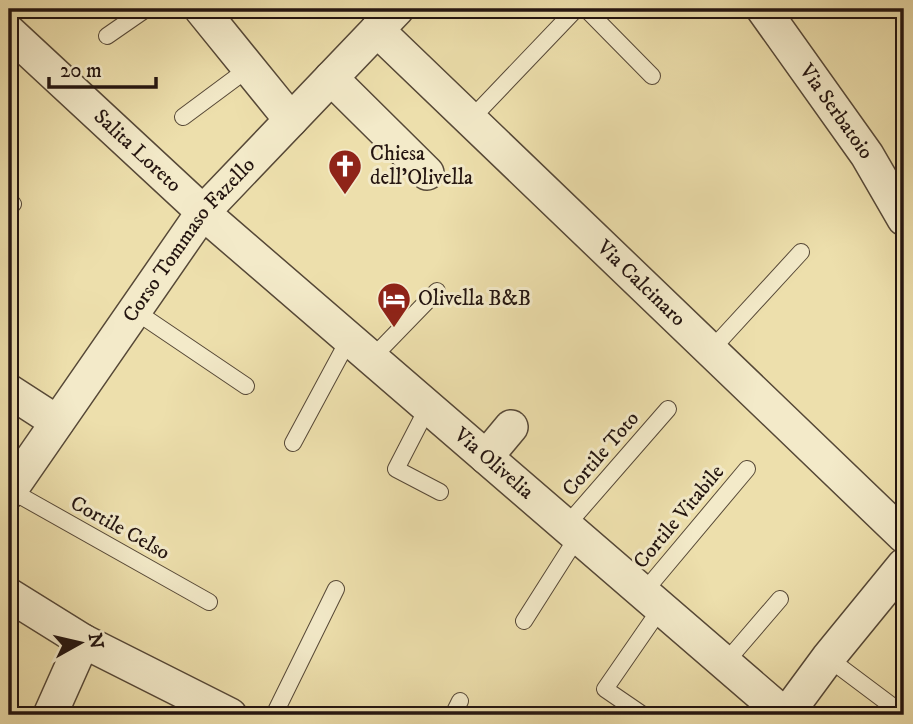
<svg xmlns="http://www.w3.org/2000/svg" width="913" height="724" font-family="'IM FELL DW Pica',serif">
  <rect width="100%" height="100%" fill="#eddfac"/>
  <filter id="stains"><feTurbulence type="fractalNoise" baseFrequency=".00286" numOctaves="4"/><feColorMatrix values="0 0 0 0 .2 0 0 0 0 .09 0 0 0 0 .02 0 0 0 .5 -.17"/></filter>
  <radialGradient id="worn" r=".72"><stop offset=".6" stop-color="#630" stop-opacity="0"/><stop offset="1" stop-color="#630" stop-opacity=".3"/></radialGradient>
  <g fill="none" stroke-linecap="round" stroke-linejoin="round">
    <!-- lane casing -->
    <g stroke="#564837" stroke-width="18">
      <path id="lane" d="M586,9l66,67
        M107,36l39,-27
        M183,117l66,-49
        M470,120l106,-111
        M9,202l4,2
        M135,311l111,75
        M711,350l90,-98
        M372,358l65,-67
        M428,407l-32,62 44,23
        M293,443l56,-104
        M10,490l199,112
        M566,526l102,-117
        M643,593l104,-124
        M524,621l54,-85
        M828,658l76,57
        M725,663l55,-64
        M274,715l62,-126
        M453,715l7,-14
        M643,715l-38,-26 56,-81"/>
    </g>
    <!-- street casing -->
    <g stroke="#564837" stroke-width="36">
      <g id="street">
        <path d="M201,9l90,111"/>
        <path id="s1" d="M763,9l104,146 37,64"/>
        <path id="s2" d="M377,30l527,506"/>
        <path id="s3" d="M9,32l207,192 569,491"/>
        <path d="M331,78l96,95"/>
        <path d="M9,391l48,31"/>
        <path d="M486,457l25,-30"/>
        <path id="s4" d="M9,492l194,-280 194,-203"/>
        <path d="M9,595l74,46 147,74"/>
        <path d="M50,715l33,-74"/>
        <path d="M786,715l42,-57 76,-93"/>
      </g>
    </g>
    <!-- lane -->
    <use href="#lane" stroke="#f3eac9" stroke-width="16"/>
    <!-- street -->
    <use href="#street" stroke="#f3eac9" stroke-width="33"/>
  </g>
  <!-- icons -->
  <defs>
    <g id="church-pin" transform="scale(1.75)"><path d="M0 17L-7.5 6A9.5 9.5 0 1 1 7.5 6Z" fill="#8f2418" stroke="#f3eac9"/><path d="M-1.2-6h2.4v3.5h3.3v2.4h-3.3V6h-2.4V-.1h-3.3v-2.4h3.3Z" fill="#fff"/></g>
    <g id="hotel-pin" transform="scale(1.75)"><path d="M0 17L-7.5 6A9.5 9.5 0 1 1 7.5 6Z" fill="#8f2418" stroke="#f3eac9"/><path d="M-6-4.5h1.5V1H6V5H4.5V3h-9V5H-6ZM-4 0a1.8 1.8 0 1 1 3.6 0ZM.5 0V-2.5h3Q6-2.5 6 0Z" fill="#fff"/></g>
  </defs>
  <g fill-rule="evenodd">
    <use href="#church-pin" x="345" y="166"/>
    <use href="#hotel-pin" x="394" y="299"/>
  </g>
  <g text-anchor="middle" dominant-baseline="central" stroke-width="6" stroke-linejoin="round" paint-order="stroke">
    <!-- street labels -->
    <g font-size="21" fill="#241510" stroke="#f3eac9">
      <text stroke="none"><textPath href="#s1" startOffset="126">Via Serbatoio</textPath></text>
      <text stroke="none"><textPath href="#s3" startOffset="175">Salita Loreto</textPath></text>
      <text stroke="none"><textPath href="#s4" startOffset="310">Corso Tommaso Fazello</textPath></text>
      <text stroke="none"><textPath href="#s2" startOffset="366">Via Calcinaro</textPath></text>
      <text transform="translate(601 454) rotate(-49)">Cortile Toto</text>
      <text stroke="none"><textPath href="#s3" startOffset="649">Via Olivelia</textPath></text>
      <text transform="translate(679 517) rotate(-50)">Cortile Vitabile</text>
      <text transform="translate(120 528) rotate(29)">Cortile Celso</text>
    </g>
    <!-- poi labels -->
    <g font-size="21" fill="#241510" stroke="#f3eac9" text-anchor="start">
      <text x="370" y="154">Chiesa<tspan x="370" dy="24">dell'Olivella</tspan></text>
      <text x="418" y="299">Olivella B&amp;B</text>
    </g>
  </g>
  <!-- margin -->
  <rect width="913" height="724" fill="none" stroke="#eddfac" stroke-width="35"/>
  <rect x="10" y="10" width="892" height="703" fill="none" stroke="#241510" stroke-width="3.5"/>
  <rect x="18" y="18" width="878" height="689" fill="none" stroke="#241510" stroke-width="2"/>
  <!-- north arrow -->
  <g transform="translate(80 643) rotate(82)" stroke="#f3eac9" stroke-width="5" paint-order="stroke">
  <path d="M0-5L12 26L0 18L-12 26Z" fill="#241510"/>
  <text y="-10" font-size="19" font-weight="bold" text-anchor="middle" fill="#241510">N</text>
  </g>
  <!-- scale -->
  <path d="M49 77v10h107v-10" fill="none" stroke="#241510" stroke-width="3.5"/>
  <text x="60" y="77" font-size="21" fill="#241510" stroke="#f3eac9" stroke-width="5" paint-order="stroke">20 m</text>
  <rect width="100%" height="100%" filter="url(#stains)"/>
  <rect width="100%" height="100%" fill="url(#worn)"/>
</svg>
